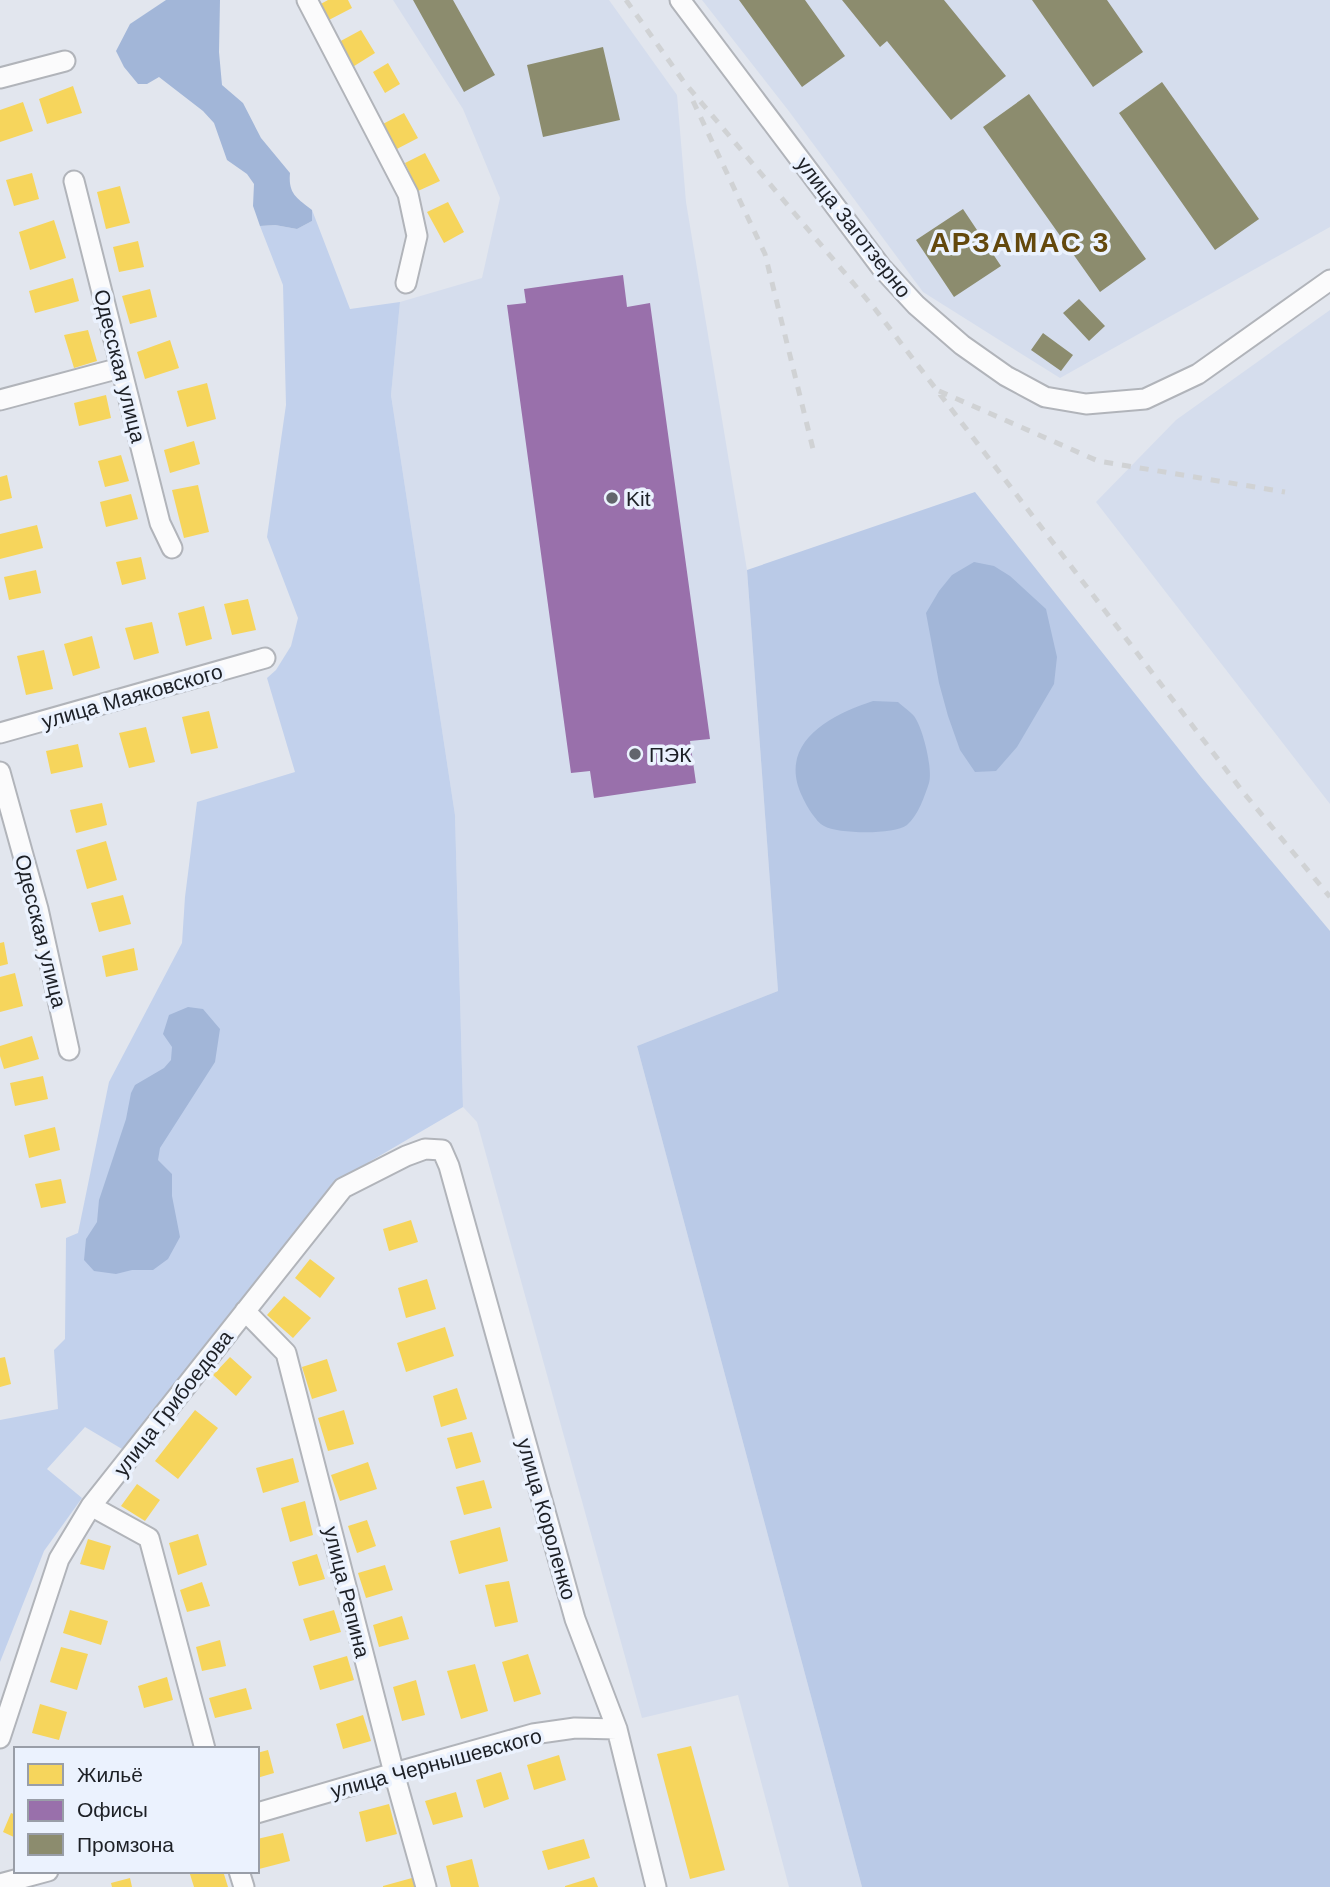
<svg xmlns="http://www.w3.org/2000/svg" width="1330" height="1887" font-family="Arial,sans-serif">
  <rect width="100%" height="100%" fill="#e2e6ee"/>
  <!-- built -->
  <path fill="#d5dded" d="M393,0h216l68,95 9,107 61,368 31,421 -141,55 225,841h-73l-51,-192 -96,23 -165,-596 -14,-15 -8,-292 -64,-420 9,-93 82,-24 18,-80 -37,-89z
    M702,0h628v227l-270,151 -137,-86 -135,-182z
    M1330,310v494l-234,-302 80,-82z"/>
  <!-- green -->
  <path fill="#c2d1ec" d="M312,210l38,99 50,-7 -9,93 64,420 8,292 -123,72 -218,270 -37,-22 -38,42 35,29 -38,53 -44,111v-242l58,-11 -4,-59 11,-11 1,-101 12,-5 31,-151 73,-139 3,-46 12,-95 98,-30 -28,-94 9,-8 15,-24 7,-28 -31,-81 19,-132 -3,-120 -23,-59 15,-1 22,4 15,-8z"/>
  <!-- forest -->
  <path fill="#bacae7" d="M975,492l226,285 129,154v956h-468l-225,-841 141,-55 -31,-421z"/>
  <!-- water -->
  <path fill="#a2b6d8" d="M166,0h54l-1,52 3,33 21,18 18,35 29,35c-2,21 7,25 22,37v11l-15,8 -22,-4 -15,1 -7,-20 1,-22 -7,-10 -20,-14 -13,-37 -11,-12 -44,-34 -12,7h-9l-14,-17 -8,-16 14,-27z
    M974,562l20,4 16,10 36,33 11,48 -3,27 -37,63 -21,24 -21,1 -15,-22 -12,-34 -9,-33 -13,-70 13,-22 13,-16z
    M873,701l25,1c5,5 12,9 16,14 9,12 19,53 15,67 -4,12 -11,33 -22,42 -13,10 -69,9 -83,1 -8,-4 -18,-21 -22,-30 -25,-53 28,-81 71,-95z
    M188,1007l15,2 17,20 -5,33 -55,86 -2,12 14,14v22l8,41 -12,22 -15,11h-21l-16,4 -22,-3 -10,-11 2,-21 11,-17 2,-22 27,-81 5,-26 4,-8 29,-17 7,-8 1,-13 -9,-13 6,-19z"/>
  <!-- homes -->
  <path fill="#f6d55c" d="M328,0h20l4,8 -27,14 -8,-16z
    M361,30l14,23 -24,15 -14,-25z
    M388,63l12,21 -15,9 -12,-21z
    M73,86l9,27 -35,11 -8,-25z
    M23,102l10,29 -33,11v-32z
    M404,113l14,25 -25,13 -14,-25z
    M425,153l15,28 -22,10 -13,-28z
    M32,173l7,26 -25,7 -8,-26z
    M120,186l10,37 -24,6 -9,-37z
    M448,202l16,30 -20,11 -17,-31z
    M54,220l12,38 -36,12 -11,-38z
    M138,241l6,26 -25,5 -6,-25z
    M73,278l6,23 -44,12 -6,-22z
    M150,289l7,28 -27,7 -8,-28z
    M88,330l9,31 -23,7 -10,-33z
    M170,340l9,28 -34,11 -8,-27z
    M207,383l9,36 -29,8 -10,-36z
    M106,395l5,23 -32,8 -5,-23z
    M194,441l6,23 -30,9 -6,-23z
    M121,455l8,26 -24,6 -7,-26z
    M7,475l5,23 -12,3v-24z
    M198,485l11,47 -25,6 -12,-48z
    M131,494l7,25 -32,8 -6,-25z
    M37,525l6,23 -43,11v-25z
    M141,557l5,22 -24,6 -6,-23z
    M36,570l5,23 -32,7 -5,-23z
    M248,599l8,31 -24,5 -8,-31z
    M204,606l8,33 -26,7 -8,-33z
    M152,622l7,31 -25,7 -9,-32z
    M92,636l8,32 -27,8 -9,-32z
    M44,650l9,39 -27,6 -9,-39z
    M209,711l9,37 -27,6 -9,-37z
    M146,727l9,35 -26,6 -10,-35z
    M78,744l5,23 -32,7 -5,-23z
    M102,803l5,22 -31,8 -6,-23z
    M106,841l11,39 -30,9 -11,-39z
    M123,895l8,29 -32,8 -8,-29z
    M4,942l4,22 -8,2v-23z
    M134,948l4,22 -32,7 -4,-21z
    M15,973l8,33 -23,6v-35z
    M32,1036l7,23 -35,10 -4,-13v-10z
    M43,1076l5,23 -33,7 -5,-23z
    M55,1127l5,23 -31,8 -5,-23z
    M61,1179l5,24 -25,5 -6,-24z
    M411,1220l7,22 -29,9 -6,-22z
    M310,1259l25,19 -15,20 -25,-20z
    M427,1279l9,30 -30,9 -8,-30z
    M284,1296l27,22 -18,20 -26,-23z
    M445,1327l9,29 -48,16 -9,-29z
    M5,1357l6,27 -11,3v-29z
    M230,1357l22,20 -16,19 -23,-21z
    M327,1359l10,32 -25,8 -10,-32z
    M457,1388l10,31 -26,8 -8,-31z
    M195,1410l23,18 -40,51 -23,-18z
    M344,1410l10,34 -26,7 -10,-33z
    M472,1432l9,30 -25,7 -9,-31z
    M293,1458l6,24 -36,11 -7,-25z
    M368,1462l9,27 -37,12 -9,-26z
    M484,1480l8,28 -28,7 -8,-28z
    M137,1484l23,16 -15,21 -24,-15z
    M305,1501l8,34 -23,7 -9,-34z
    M367,1520l9,26 -19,7 -9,-27z
    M500,1527l8,34 -49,13 -9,-33z
    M198,1534l9,31 -29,10 -9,-32z
    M88,1539l23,7 -7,24 -24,-6z
    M317,1554l8,25 -26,7 -7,-24z
    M385,1565l8,25 -27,8 -8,-25z
    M509,1581l9,41 -23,5 -10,-42z
    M202,1582l8,24 -23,6 -7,-22z
    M70,1610l38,11 -7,24 -38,-12z
    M334,1610l7,22 -31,9 -7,-22z
    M402,1616l7,23 -30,8 -6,-22z
    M220,1640l6,26 -24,5 -6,-24z
    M61,1647l27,7 -11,36 -27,-8z
    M528,1654l13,40 -27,8 -12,-40z
    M347,1656l7,24 -34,10 -7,-24z
    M475,1664l13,47 -27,8 -14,-48z
    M167,1677l6,23 -29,8 -6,-22z
    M416,1680l9,35 -23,6 -9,-34z
    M246,1688l6,21 -37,9 -6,-20z
    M40,1704l27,8 -8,28 -27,-7z
    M363,1715l8,26 -28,8 -7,-25z
    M691,1746l34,124 -35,9 -33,-125z
    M268,1750l6,23 -17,5v-25z
    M559,1755l7,25 -32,10 -7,-25z
    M501,1772l8,27 -25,9 -8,-28z
    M456,1792l7,25 -30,8 -8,-24z
    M389,1804l8,30 -31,8 -7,-30z
    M11,1813l5,2v23l-13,-6z
    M283,1833l7,28 -31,8 -2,-30z
    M584,1839l6,19 -42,12 -6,-19z
    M472,1859l7,28h-28l-5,-21z
    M189,1871h34l5,16h-34z
    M594,1877l4,10h-33v-1z
    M130,1878l2,9h-20l-1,-4z
    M412,1878l3,9h-32v-1z"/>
  <!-- offices -->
  <path fill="#9970ab" d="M623,275l4,32 23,-4 60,436 -20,2 6,42 -102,15 -4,-27 -19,2 -64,-468 19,-2 -2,-14z"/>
  <!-- industry -->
  <path fill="#8c8c6e" d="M413,0h40l42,75 -31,17z
    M739,0h66l40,56 -43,31z
    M842,0h102l62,76 -55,44 -64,-79 -7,6z
    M1032,0h75l36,52 -50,35z
    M603,47l17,73 -77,17 -16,-72z
    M1162,82l97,137 -44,31 -96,-137z
    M1029,94l117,165 -46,33 -117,-165z
    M963,209l38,57 -47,31 -38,-57z
    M1079,299l26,27 -16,15 -26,-28z
    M1043,333l30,22 -12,16 -30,-21z"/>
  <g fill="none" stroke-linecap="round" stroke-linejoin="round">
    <!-- minor casing -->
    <g stroke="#b1b4ba" stroke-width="23">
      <path id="minor" d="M307,0l101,194 9,42 -11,47
        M680,0l201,267 35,38 46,40 44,31 39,21 41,7 59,-5 53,-25 132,-94
        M0,78l65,-17
        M74,181l86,342 12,25
        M0,400l120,-32
        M0,733l265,-75
        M0,772l38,137 31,141
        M245,1311l41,42 108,420 32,114
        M91,1506l58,32 56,211
        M0,1738l59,-179 32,-53 252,-318 63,-32 19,-7 17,1 7,16 126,453 42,110 39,158
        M257,1813l137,-40 139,-39 42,-6 42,1
        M239,1871l5,16
        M0,1884l48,-13"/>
    </g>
    <!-- minor -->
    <use href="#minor" stroke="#fbfbfc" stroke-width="19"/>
    <!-- rail -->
    <path stroke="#d0d2d4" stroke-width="5" stroke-dasharray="9 9" stroke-linecap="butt" d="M626,0l58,82 191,227 368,483 87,105
      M693,101l72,153 48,195
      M939,391l159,70 187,31"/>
  </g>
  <!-- markers -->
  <g fill="#62656c" stroke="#ebf2fe" stroke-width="2.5">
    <circle cx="612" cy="498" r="7"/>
    <circle cx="635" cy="754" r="7"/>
  </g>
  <g text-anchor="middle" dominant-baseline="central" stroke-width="7" stroke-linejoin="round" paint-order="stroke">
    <!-- street labels -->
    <g font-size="21" fill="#1d2026" stroke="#ebf2fe">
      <text transform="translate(854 227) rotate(52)">улица Заготзерно</text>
      <text transform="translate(120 366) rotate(76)">Одесская улица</text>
      <text transform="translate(132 696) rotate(-16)">улица Маяковского</text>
      <text transform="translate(41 931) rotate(76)">Одесская улица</text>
      <text transform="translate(173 1403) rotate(-52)">улица Грибоедова</text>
      <text transform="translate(547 1519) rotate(74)">улица Короленко</text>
      <text transform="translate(347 1592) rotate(76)">улица Репина</text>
      <text transform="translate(436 1763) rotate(-15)">улица Чернышевского</text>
    </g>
    <!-- poi labels -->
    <g font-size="21" fill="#1d2026" stroke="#ebf2fe" text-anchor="start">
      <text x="626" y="498">Kit</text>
      <text x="649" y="754">ПЭК</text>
    </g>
    <!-- district labels -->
    <g font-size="28" font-weight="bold" letter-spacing="2" fill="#63480d" stroke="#ebf2fe">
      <text x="1020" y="242">АРЗАМАС 3</text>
    </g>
  </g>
  <!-- legend -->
  <rect x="14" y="1747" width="245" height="126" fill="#ebf2fe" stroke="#999ea8" stroke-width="2"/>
  <rect x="28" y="1764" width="35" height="21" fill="#f6d55c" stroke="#999ea8" stroke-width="2"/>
  <text x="77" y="1782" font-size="21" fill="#1d2026">Жильё</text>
  <rect x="28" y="1800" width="35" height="21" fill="#9970ab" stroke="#999ea8" stroke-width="2"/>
  <text x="77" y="1817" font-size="21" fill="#1d2026">Офисы</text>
  <rect x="28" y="1834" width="35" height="21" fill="#8c8c6e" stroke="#999ea8" stroke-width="2"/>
  <text x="77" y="1852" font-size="21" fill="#1d2026">Промзона</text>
</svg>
